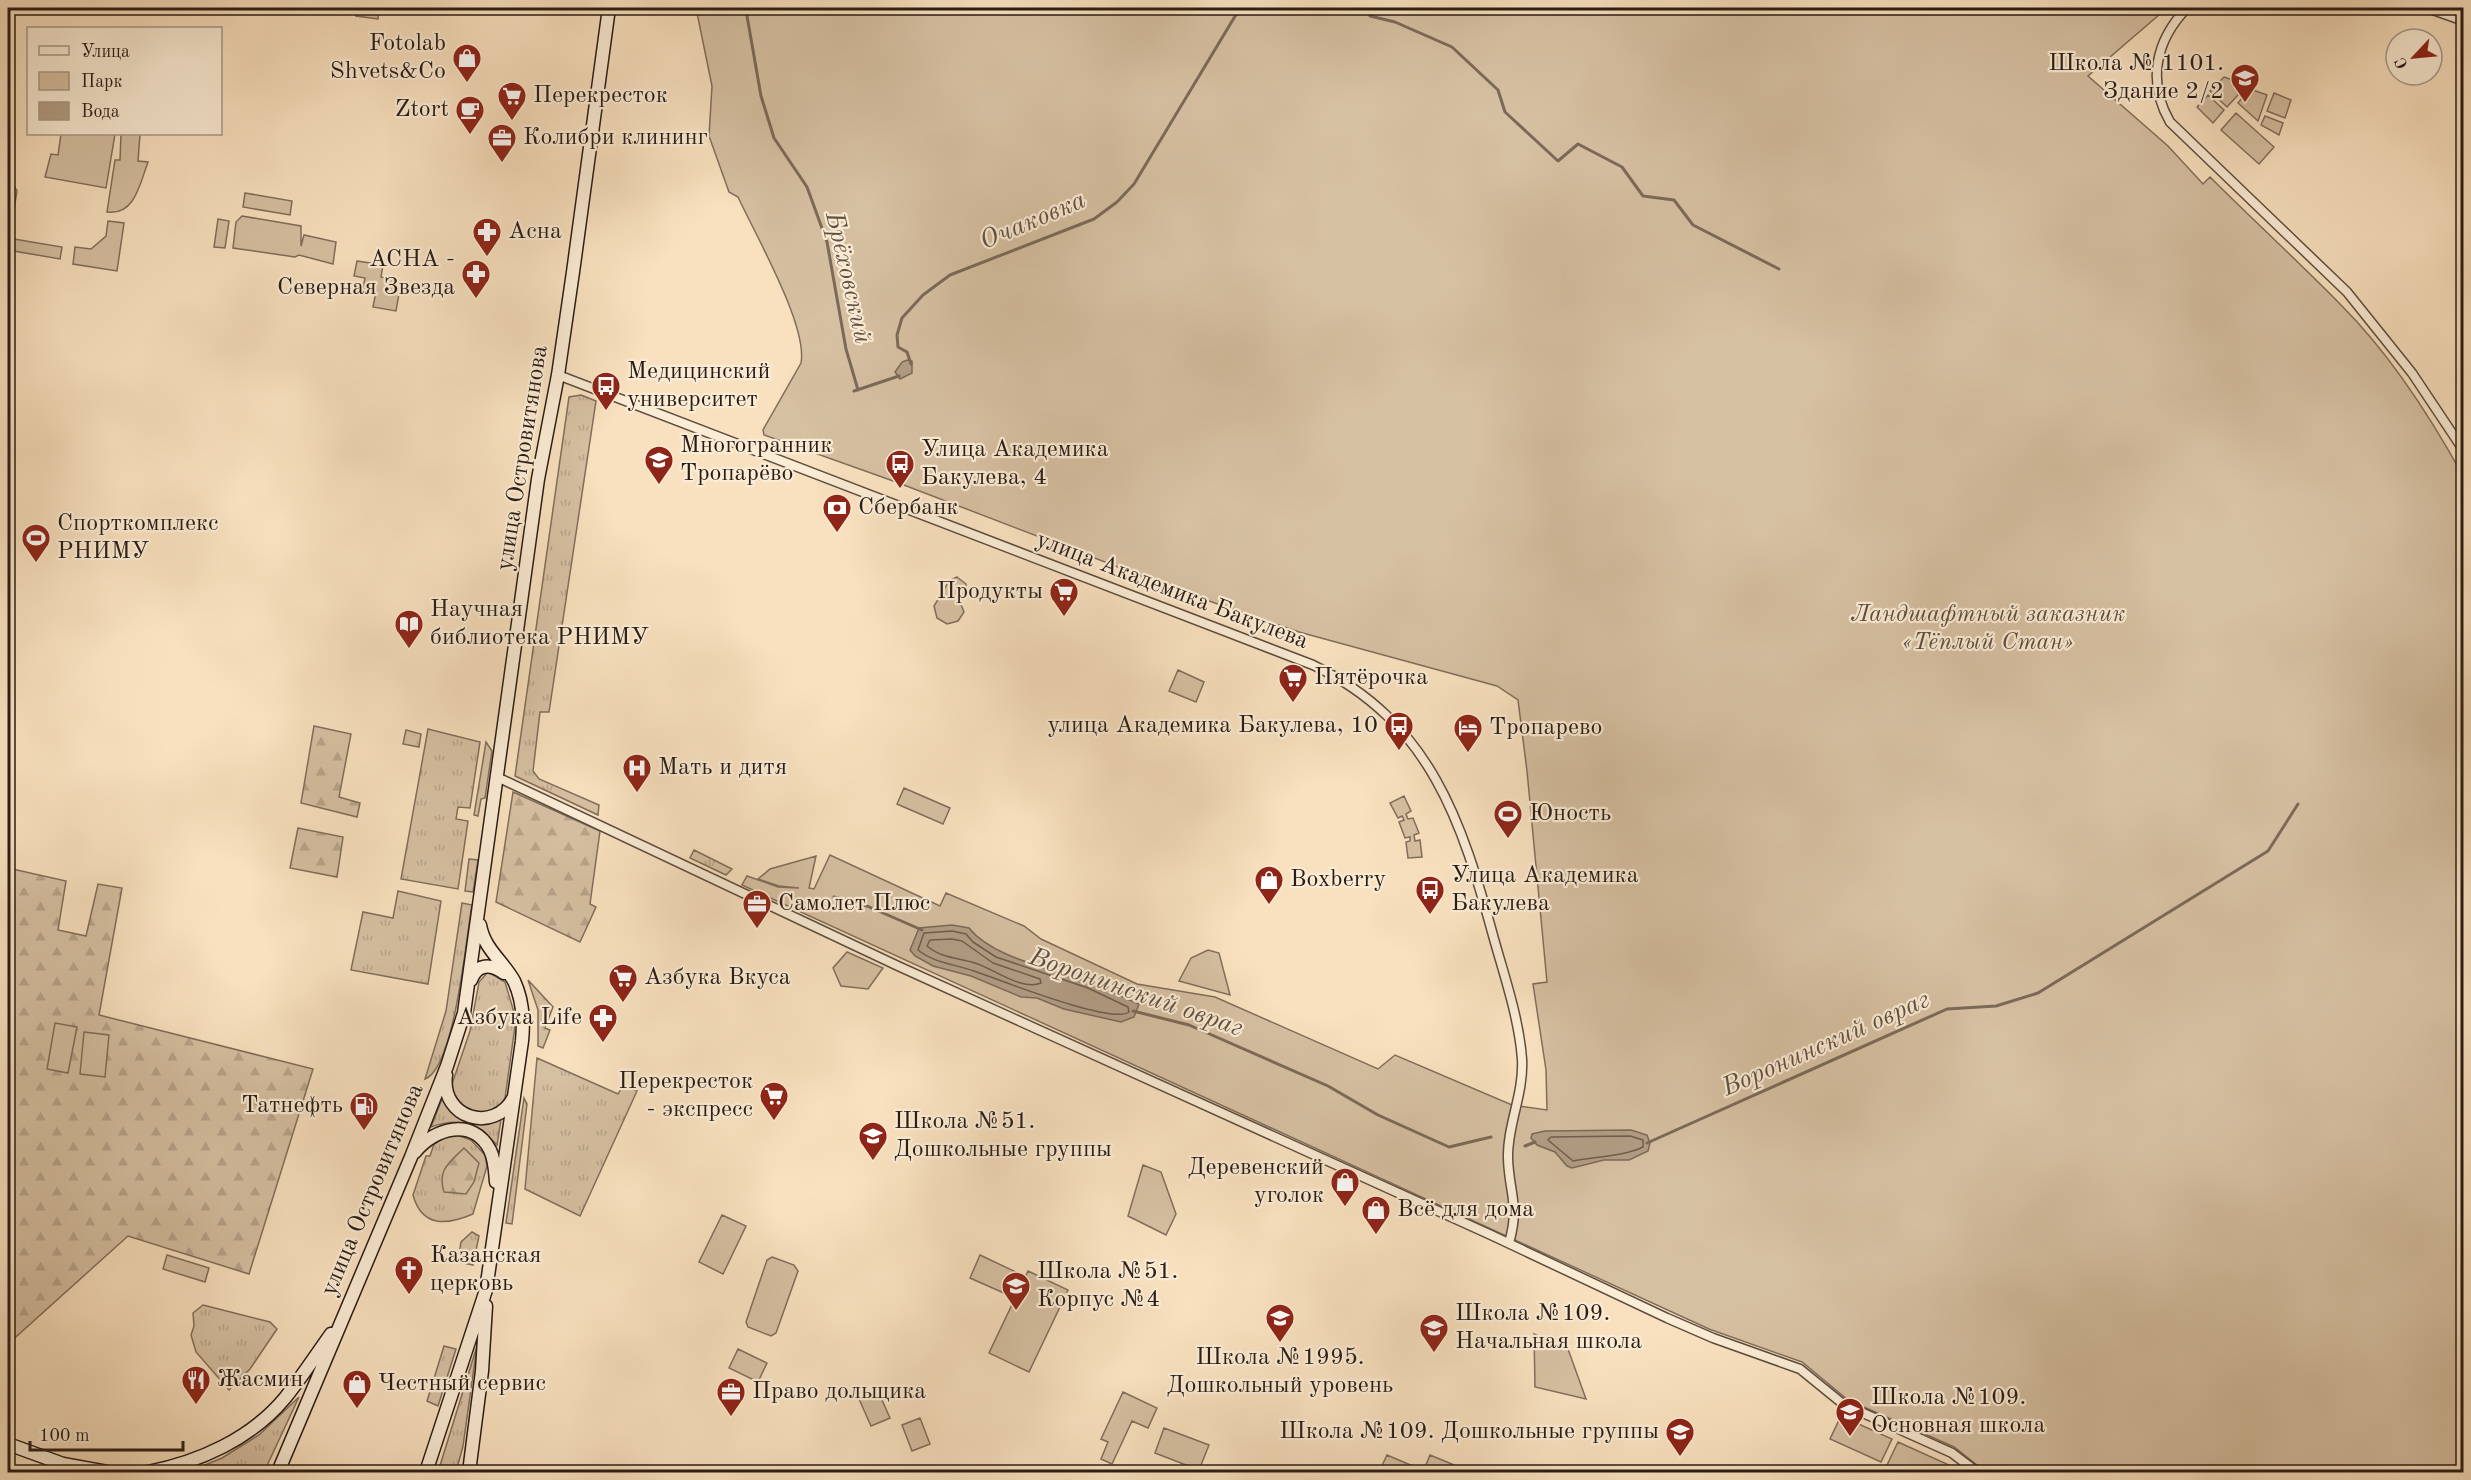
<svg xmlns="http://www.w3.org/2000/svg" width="2471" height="1480" font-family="'Old Standard TT',serif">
  <defs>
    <pattern id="grass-tufts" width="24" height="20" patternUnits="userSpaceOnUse" patternTransform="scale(1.5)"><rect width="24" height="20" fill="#d6c0a2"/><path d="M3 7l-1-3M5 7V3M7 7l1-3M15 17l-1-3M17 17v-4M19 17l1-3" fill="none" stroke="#b8a48b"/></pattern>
    <pattern id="forest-firs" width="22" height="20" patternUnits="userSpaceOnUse" patternTransform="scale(1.5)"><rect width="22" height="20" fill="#d6c0a2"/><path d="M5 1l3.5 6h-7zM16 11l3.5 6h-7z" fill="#b8a48b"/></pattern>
  </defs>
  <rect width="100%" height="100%" fill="#f9e1bf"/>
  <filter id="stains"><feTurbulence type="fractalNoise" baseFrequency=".00333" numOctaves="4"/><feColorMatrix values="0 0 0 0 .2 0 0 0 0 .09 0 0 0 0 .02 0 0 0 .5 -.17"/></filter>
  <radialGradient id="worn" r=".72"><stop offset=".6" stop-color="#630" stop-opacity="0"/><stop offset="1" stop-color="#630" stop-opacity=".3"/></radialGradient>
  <!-- grass -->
  <path fill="url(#grass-tufts)" stroke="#806e5c" stroke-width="1.5" d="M581,395l15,6 -47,311h-9l-7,59 6,8 60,26 -1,10 -83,-39 54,-379z
    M428,729l52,13 -10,66 -12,-1 -2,12 12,2 -10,68 -57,-10z
    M406,730l15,4 -2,13 -16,-3z
    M486,742l6,9 -7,47 -4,1 -3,17 -4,-1z
    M694,850l38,19 -6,6 -36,-17z
    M469,859l9,1 -5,32 -8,-1z
    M398,891l43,10 -13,83 -77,-14 12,-58 30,6z
    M462,903l10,2c-6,32 -17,163 -47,174l21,-68z
    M488,972l17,10 11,37 -11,79c-8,16 -22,15 -38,13l-14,-14 -1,-13 18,-53 9,-49z
    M528,980l25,27 -8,21 5,2 -7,18 -5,-2v-36z
    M537,1058l81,36 5,-9 14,6 -57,125 -55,-27z
    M524,1098l3,6 -15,120 -6,-1z
    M442,1099c13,22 36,29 59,20l-4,26c-20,-22 -38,-28 -66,-18z
    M447,1136l10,-1 14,5 14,15 2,11 -14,48c-26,11 -51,14 -60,-19l13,-39h4l4,-12z
    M472,1232l7,4 -6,29 -15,-3 3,-20z
    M203,1305l67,17 7,7 -27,40 -21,21 -33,-38 -5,-17 3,-9 -1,-13z
    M444,1346l12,3 -18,57 -11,-5z
    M477,1346l-14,100 -7,26h-18z
    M299,1397l-35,75h-76l34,-14 37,-23z"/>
  <!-- forest -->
  <path fill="url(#forest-firs)" stroke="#806e5c" stroke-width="1.5" d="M314,726l37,8 -12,63 21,6 -3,14 -56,-14z
    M513,792l87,39 -10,73 6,3 -16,35 -84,-40z
    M298,828l45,9 -6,40 -47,-9z
    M8,868l58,13 -8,49 28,6 12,-52 24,4 -23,127 214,54 -64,205 -121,-38 -120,108z
    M464,1148l15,15 -5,19 -8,12 -22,-2c-7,-22 5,-29 20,-44z"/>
  <!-- park -->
  <path fill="#d6c0a2" stroke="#806e5c" stroke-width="1.5" d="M358,8h21l-1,11 -22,-3z
    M696,8h1471l-79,68 80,70 35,38 7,-7c43,43 88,84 131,128 49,49 89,111 122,171v996h-477l-32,-25 -106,-47 -46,-38 -93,-33 -967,-444 5,-9 31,11 21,1 -20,-2 -21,-7 12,-10 46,-13 -7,32 5,1 16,-34 110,51 6,-13 78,33 17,13 96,45 78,13 163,72 17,-14 117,50 35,5 -1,-40 -13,-86 14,-2 -20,-211 -9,-71 -21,-14 -198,-54 -113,-39 -290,-111 -132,-47 -1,-5 38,-67c7,-37 -46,-129 -63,-166l-9,-5 -20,-56 3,-50z
    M2224,77l23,8 -20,22 -17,-16z
    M2250,89l17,6 -9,26 -20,-18z
    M2274,93l17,7 -6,18 -18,-7z
    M2208,95l16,15 -11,13 -16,-16z
    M2236,113l38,34 -15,17 -38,-34z
    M2265,116l18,7 -4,12 -18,-10z
    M61,134h54l-9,54 -61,-11 6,-23 7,1z
    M121,134h19l-2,27 10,1c-8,21 -13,54 -41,50l8,-52h5z
    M8,182l5,2 4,7 -7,43h-2z
    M245,193l47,8 -2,14 -47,-8z
    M242,216l59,10v20l3,-11 32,7 -3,22 -34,-9 -4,2 -62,-9 3,-26z
    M218,219l11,2 -4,27 -11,-1z
    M108,221l16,2 -7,48 -44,-7 2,-17 16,2 15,-13z
    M8,238l54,9 -2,12 -52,-9z
    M357,261l26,4 -2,12 13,3 -1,7 7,1 -4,23 -23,-4 3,-15 -13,-3 2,-11 -11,-2z
    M957,577l9,7v7l-8,6 6,15 -6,9 -11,3 -10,-6 -3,-12 15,-25z
    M1178,670l26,12 -8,20 -27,-11z
    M904,788l46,20 -7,16 -46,-20z
    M1404,796l7,15 -5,3 2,5 5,-1 6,15 -5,2 1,6 5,-1 2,17 -14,1 -2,-16 4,-1v-4l-5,1 -6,-16 5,-2 -2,-4 -4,2 -8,-15z
    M1208,950l11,3 11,42 -51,-14 12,-23z
    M847,952l36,16 -15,21 -27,-3 -8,-18z
    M55,1023l22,4 -9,46 -21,-4z
    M84,1032l25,3 -4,42 -25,-3z
    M1143,1165l18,7 15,42 -10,21 -38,-19z
    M722,1215l24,11 -23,48 -24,-12z
    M167,1255l42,13 -4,14 -42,-13z
    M980,1255l36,17 -10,22 -36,-16z
    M772,1257l22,8 4,6 -22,62 -5,3 -23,-9 -2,-5 21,-62z
    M1028,1271l40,19 -39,82 -40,-19z
    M1534,1334l34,15 18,50 -51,-12z
    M738,1349l29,14 -9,19 -29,-14z
    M878,1391l12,27 -19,8 -12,-27z
    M1123,1392l34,16 -9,20 -16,-7 -20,43 -11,-5 7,-17 -7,-3z
    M1841,1416l51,23 -11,23 -51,-23z
    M920,1418l10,26 -18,7 -10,-26z
    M1164,1428l45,17 -10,25 -44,-17z
    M1898,1442l51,23 -4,7h-42l-16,-7z
    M1387,1455l28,12 -2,5h-34z
    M1430,1455l36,15 -1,2h-42z"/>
  <!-- water -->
  <path fill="#b29e86" stroke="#7b6a59" stroke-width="1.5" d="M907,360l5,1v12l-12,6 -5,-7 7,-10z
    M952,925l17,3c24,30 82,40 118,54 18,6 35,15 52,22l-5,13 -13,5 -57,-13 -27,-11 -16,-1 -50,-21 -38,-10 -18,-10 -5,-6 9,-22z
    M1631,1130l16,5 3,8 -2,8 -19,9h-25l-32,8 -5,-2 -12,-14 -18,-7 -6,-7 1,-4 13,-3z"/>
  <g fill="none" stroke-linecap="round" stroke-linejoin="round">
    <!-- shore -->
    <path stroke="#6e5d4e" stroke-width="1.5" d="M952,931l14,3 7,8 23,15 92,31 40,19 1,5c-17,13 -131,-33 -155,-41 -20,-7 -40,-8 -56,-21l6,-17z
      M952,939l10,2 31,22 47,16 1,4c-19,8 -47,-14 -66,-20 -17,-5 -34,-5 -48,-17l3,-6z
      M1630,1136l13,4v7c-18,9 -49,10 -70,14l-25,-21 3,-3z"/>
    <!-- stream -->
    <path stroke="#7b6a59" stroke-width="3" d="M743,8l4,8 14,80 13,42 33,49 20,55 19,107 12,41
      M1367,8l3,8 25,6 57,25 46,43 7,22 53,49 20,-17 44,23 21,29 31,4 19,25 86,44
      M911,364l-4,-12 -9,-5 -1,-12 5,-17 21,-23 27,-20 144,-56 23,-17 17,-18 106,-176
      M854,391l45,-15
      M834,897l33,9 55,24
      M1133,1011l56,14 139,61 50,29 71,32 42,-10
      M1647,1143l300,-134 49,-3 42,-13 230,-142 30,-47
      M1525,1146l10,-4"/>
    <!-- street casing -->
    <g stroke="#5d4d40" stroke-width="11">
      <path id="street" d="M2187,8c-32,33 -40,74 -17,114l177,170 65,81 52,78
        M2427,8l37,13
        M558,375l755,290c118,57 149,157 181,274 11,39 25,80 28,120 2,35 -15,67 -14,99 1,35 12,47 1,85
        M497,777l401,189 593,269 176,83 46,20 87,31 43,35 109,49 25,19"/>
    </g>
    <!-- secondary casing -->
    <g stroke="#291c16" stroke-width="15">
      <path id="secondary" d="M471,980c6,-17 20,-16 33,-7
        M446,1075c-6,43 48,60 68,22
        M415,1152c19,-24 58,-35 75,-2 5,10 5,21 6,32
        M8,1444l55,20 44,8
        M148,1472c51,-10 103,-33 137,-74 16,-20 31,-43 46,-64
        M278,1472l133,-315 36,-91 17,-53 74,-534 20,-104 15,-103 36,-264
        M426,1472l60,-182 36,-249c2,-20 1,-41 -8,-60 -11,-20 -30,-32 -34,-56
        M469,1472l13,-101 4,-65"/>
    </g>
    <!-- street -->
    <use href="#street" stroke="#fbecd5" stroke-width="8"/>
    <!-- secondary -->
    <use href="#secondary" stroke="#fbecd5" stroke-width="12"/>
  </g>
  <!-- icons -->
  <defs>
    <g id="shop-pin" transform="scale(1.5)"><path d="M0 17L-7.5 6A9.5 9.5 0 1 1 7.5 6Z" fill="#8f2418" stroke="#fbecd5"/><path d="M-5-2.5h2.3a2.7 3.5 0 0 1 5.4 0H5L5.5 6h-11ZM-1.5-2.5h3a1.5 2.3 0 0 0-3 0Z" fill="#fff"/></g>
    <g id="school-pin" transform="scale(1.5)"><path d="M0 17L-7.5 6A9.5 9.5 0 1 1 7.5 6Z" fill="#8f2418" stroke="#fbecd5"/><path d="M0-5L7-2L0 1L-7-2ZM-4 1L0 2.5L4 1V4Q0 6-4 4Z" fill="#fff"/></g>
    <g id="supermarket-pin" transform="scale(1.5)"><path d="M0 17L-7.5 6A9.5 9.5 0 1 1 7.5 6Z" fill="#8f2418" stroke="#fbecd5"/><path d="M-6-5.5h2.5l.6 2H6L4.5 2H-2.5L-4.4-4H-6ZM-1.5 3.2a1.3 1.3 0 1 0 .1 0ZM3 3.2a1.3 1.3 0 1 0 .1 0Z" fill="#fff"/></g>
    <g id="cafe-pin" transform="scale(1.5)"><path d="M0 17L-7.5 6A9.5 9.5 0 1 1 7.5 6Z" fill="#8f2418" stroke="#fbecd5"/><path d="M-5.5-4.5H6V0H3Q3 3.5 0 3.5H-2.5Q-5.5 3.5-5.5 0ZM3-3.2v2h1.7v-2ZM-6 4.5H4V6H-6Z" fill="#fff"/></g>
    <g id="office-pin" transform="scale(1.5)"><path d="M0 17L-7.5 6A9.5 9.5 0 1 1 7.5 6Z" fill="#8f2418" stroke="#fbecd5"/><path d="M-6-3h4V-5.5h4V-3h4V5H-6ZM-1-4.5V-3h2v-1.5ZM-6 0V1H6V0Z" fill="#fff"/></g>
    <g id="pharmacy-pin" transform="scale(1.5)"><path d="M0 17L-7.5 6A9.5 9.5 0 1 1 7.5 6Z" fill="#8f2418" stroke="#fbecd5"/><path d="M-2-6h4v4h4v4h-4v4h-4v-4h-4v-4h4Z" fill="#fff"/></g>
    <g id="bus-pin" transform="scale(1.5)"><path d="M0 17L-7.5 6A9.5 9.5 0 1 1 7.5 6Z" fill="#8f2418" stroke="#fbecd5"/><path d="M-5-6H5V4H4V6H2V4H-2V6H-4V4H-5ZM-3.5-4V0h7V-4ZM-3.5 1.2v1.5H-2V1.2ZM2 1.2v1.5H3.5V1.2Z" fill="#fff"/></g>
    <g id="bank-pin" transform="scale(1.5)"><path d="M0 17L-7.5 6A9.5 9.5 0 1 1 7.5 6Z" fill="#8f2418" stroke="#fbecd5"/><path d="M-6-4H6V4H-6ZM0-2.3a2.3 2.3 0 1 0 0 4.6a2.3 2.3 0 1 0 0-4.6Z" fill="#fff"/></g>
    <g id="stadium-pin" transform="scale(1.5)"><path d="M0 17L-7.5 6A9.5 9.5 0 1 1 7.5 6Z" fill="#8f2418" stroke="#fbecd5"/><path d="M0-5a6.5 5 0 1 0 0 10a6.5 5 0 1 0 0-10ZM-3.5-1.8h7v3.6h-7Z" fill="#fff"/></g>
    <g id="library-pin" transform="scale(1.5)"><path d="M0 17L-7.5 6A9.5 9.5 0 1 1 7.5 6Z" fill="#8f2418" stroke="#fbecd5"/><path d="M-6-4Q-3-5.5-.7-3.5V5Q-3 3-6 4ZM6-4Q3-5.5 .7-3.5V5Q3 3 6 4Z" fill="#fff"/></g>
    <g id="hotel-pin" transform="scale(1.5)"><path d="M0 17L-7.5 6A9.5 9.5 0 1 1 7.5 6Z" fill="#8f2418" stroke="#fbecd5"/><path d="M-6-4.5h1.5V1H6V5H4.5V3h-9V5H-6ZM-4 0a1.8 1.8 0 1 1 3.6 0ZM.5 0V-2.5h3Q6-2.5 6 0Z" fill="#fff"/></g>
    <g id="hospital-pin" transform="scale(1.5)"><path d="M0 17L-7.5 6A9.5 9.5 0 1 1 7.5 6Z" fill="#8f2418" stroke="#fbecd5"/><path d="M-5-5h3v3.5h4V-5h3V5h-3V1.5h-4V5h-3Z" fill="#fff"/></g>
    <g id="fuel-pin" transform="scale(1.5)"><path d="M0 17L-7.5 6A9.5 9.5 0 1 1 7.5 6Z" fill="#8f2418" stroke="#fbecd5"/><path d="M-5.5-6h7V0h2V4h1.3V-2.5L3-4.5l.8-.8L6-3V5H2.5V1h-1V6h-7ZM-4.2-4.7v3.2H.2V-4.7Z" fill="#fff"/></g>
    <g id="church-pin" transform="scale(1.5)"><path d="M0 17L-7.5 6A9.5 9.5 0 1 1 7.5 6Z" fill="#8f2418" stroke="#fbecd5"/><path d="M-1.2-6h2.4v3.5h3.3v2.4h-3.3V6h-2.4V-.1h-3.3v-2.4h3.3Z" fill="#fff"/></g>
    <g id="restaurant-pin" transform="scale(1.5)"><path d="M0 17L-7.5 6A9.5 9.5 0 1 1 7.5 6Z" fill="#8f2418" stroke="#fbecd5"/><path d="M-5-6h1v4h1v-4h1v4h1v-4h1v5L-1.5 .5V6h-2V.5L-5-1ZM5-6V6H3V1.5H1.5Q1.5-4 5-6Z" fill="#fff"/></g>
  </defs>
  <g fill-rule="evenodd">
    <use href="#shop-pin" x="467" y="58"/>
    <use href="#school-pin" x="2245" y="78"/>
    <use href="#supermarket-pin" x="512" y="96"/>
    <use href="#cafe-pin" x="470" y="110"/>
    <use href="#office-pin" x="502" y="138"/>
    <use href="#pharmacy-pin" x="487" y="232"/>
    <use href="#pharmacy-pin" x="476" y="274"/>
    <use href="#bus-pin" x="606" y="386"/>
    <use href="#school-pin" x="659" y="460"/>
    <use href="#bus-pin" x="900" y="464"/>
    <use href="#bank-pin" x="837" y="508"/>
    <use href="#stadium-pin" x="36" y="538"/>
    <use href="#supermarket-pin" x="1064" y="592"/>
    <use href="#library-pin" x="409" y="624"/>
    <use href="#supermarket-pin" x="1293" y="678"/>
    <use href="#bus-pin" x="1399" y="726"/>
    <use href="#hotel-pin" x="1468" y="728"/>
    <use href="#hospital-pin" x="637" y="768"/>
    <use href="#stadium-pin" x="1508" y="814"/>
    <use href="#shop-pin" x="1269" y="880"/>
    <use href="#bus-pin" x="1430" y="890"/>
    <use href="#office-pin" x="757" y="904"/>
    <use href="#supermarket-pin" x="623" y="978"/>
    <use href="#pharmacy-pin" x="603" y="1018"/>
    <use href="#supermarket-pin" x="774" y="1096"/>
    <use href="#fuel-pin" x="364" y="1106"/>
    <use href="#school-pin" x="873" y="1136"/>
    <use href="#shop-pin" x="1345" y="1182"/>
    <use href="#shop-pin" x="1376" y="1210"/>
    <use href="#church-pin" x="409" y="1270"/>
    <use href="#school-pin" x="1016" y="1286"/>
    <use href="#school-pin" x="1280" y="1318"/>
    <use href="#school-pin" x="1434" y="1328"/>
    <use href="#restaurant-pin" x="196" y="1380"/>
    <use href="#shop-pin" x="357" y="1384"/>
    <use href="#office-pin" x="731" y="1392"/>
    <use href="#school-pin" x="1850" y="1412"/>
    <use href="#school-pin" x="1680" y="1432"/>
  </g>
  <g text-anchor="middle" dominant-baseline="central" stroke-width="4.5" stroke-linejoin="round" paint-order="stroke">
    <!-- poi labels -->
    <g font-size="24" fill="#291c16" stroke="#fbecd5" text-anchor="start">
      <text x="446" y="44" text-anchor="end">Fotolab<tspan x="446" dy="28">Shvets&amp;Co</tspan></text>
      <text x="2224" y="64" text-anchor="end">Школа № 1101.<tspan x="2224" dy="28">Здание 2/2</tspan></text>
      <text x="533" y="96">Перекресток</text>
      <text x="449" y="110" text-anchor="end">Ztort</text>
      <text x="523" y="138">Колибри клининг</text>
      <text x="508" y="232">Асна</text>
      <text x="455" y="260" text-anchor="end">АСНА -<tspan x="455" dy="28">Северная Звезда</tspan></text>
      <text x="627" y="372">Медицинский<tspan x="627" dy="28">университет</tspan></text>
      <text x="680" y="446">Многогранник<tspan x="680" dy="28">Тропарёво</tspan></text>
      <text x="921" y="450">Улица Академика<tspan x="921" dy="28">Бакулева, 4</tspan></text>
      <text x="858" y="508">Сбербанк</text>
      <text x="57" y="524">Спорткомплекс<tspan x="57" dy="28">РНИМУ</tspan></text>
      <text x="1043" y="592" text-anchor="end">Продукты</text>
      <text x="430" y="610">Научная<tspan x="430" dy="28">библиотека РНИМУ</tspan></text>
      <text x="1314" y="678">Пятёрочка</text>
      <text x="1378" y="726" text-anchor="end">улица Академика Бакулева, 10</text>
      <text x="1489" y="728">Тропарево</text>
      <text x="658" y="768">Мать и дитя</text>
      <text x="1529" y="814">Юность</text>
      <text x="1451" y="876">Улица Академика<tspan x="1451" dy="28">Бакулева</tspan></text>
      <text x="1290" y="880">Boxberry</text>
      <text x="778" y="904">Самолет Плюс</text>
      <text x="644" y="978">Азбука Вкуса</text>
      <text x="582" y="1018" text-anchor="end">Азбука Life</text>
      <text x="753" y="1082" text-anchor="end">Перекресток<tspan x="753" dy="28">- экспресс</tspan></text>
      <text x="343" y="1106" text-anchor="end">Татнефть</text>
      <text x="894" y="1122">Школа №51.<tspan x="894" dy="28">Дошкольные группы</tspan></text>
      <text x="1324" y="1168" text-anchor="end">Деревенский<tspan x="1324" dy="28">уголок</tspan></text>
      <text x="1397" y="1210">Всё для дома</text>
      <text x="430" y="1256">Казанская<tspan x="430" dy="28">церковь</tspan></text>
      <text x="1037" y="1272">Школа №51.<tspan x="1037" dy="28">Корпус №4</tspan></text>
      <text x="1455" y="1314">Школа №109.<tspan x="1455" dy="28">Начальная школа</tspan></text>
      <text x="1280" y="1358" text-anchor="middle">Школа №1995.<tspan x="1280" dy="28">Дошкольный уровень</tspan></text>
      <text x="217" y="1380">Жасмин</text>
      <text x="378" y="1384">Честный сервис</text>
      <text x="752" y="1392">Право дольщика</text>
      <text x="1871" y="1398">Школа №109.<tspan x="1871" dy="28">Основная школа</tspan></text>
      <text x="1659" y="1432" text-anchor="end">Школа №109. Дошкольные группы</text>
    </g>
    <!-- street labels -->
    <g font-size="24" fill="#291c16" stroke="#fbecd5">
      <text transform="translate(523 458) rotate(-81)">улица Островитянова</text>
      <text transform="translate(1172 591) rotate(21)">улица Академика Бакулева</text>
      <text transform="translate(373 1190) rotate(-67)">улица Островитянова</text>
    </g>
    <!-- park labels -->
    <g font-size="24" font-style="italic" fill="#5d4d40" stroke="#fbecd5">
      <text x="1988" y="615">Ландшафтный заказник<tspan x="1988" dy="28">«Тёплый Стан»</tspan></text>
    </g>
    <!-- water labels -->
    <g font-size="26" font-style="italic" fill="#605043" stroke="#fbecd5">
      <text transform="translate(1033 221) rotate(-23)">Очаковка</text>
      <text transform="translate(848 278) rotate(77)">Брёховский</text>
      <text transform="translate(1136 993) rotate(19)">Воронинский овраг</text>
      <text transform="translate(1826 1044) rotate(-24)">Воронинский овраг</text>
    </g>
  </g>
  <!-- margin -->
  <rect width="2471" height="1480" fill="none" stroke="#f9e1bf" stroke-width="30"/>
  <rect x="9" y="9" width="2453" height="1462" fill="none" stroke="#291c16" stroke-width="3"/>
  <rect x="15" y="15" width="2441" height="1450" fill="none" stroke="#291c16" stroke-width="1.5"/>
  <!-- legend -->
  <rect x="27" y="27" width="195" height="108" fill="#fbecd5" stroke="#a79989" stroke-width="1.5"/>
  <rect x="39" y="46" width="30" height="9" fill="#fbecd5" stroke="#a79989" stroke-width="1.5"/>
  <text x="81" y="57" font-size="18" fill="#291c16">Улица</text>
  <rect x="39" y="72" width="30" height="18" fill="#d6c0a2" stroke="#a79989" stroke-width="1.5"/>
  <text x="81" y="87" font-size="18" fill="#291c16">Парк</text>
  <rect x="39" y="102" width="30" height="18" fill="#b29e86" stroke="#a79989" stroke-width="1.5"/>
  <text x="81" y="117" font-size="18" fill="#291c16">Вода</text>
  <!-- north arrow -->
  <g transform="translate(2414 57) rotate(244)"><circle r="28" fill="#fbecd5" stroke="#a79989" stroke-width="1.5"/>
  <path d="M0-4.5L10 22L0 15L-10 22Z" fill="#8f2418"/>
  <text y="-9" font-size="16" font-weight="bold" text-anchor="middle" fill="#291c16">С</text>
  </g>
  <!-- scale -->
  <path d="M30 1441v9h153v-9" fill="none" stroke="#291c16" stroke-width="3"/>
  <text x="39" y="1441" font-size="18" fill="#291c16" stroke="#fbecd5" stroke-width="4.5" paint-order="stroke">100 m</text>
  <rect width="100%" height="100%" filter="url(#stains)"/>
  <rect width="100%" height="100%" fill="url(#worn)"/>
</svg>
